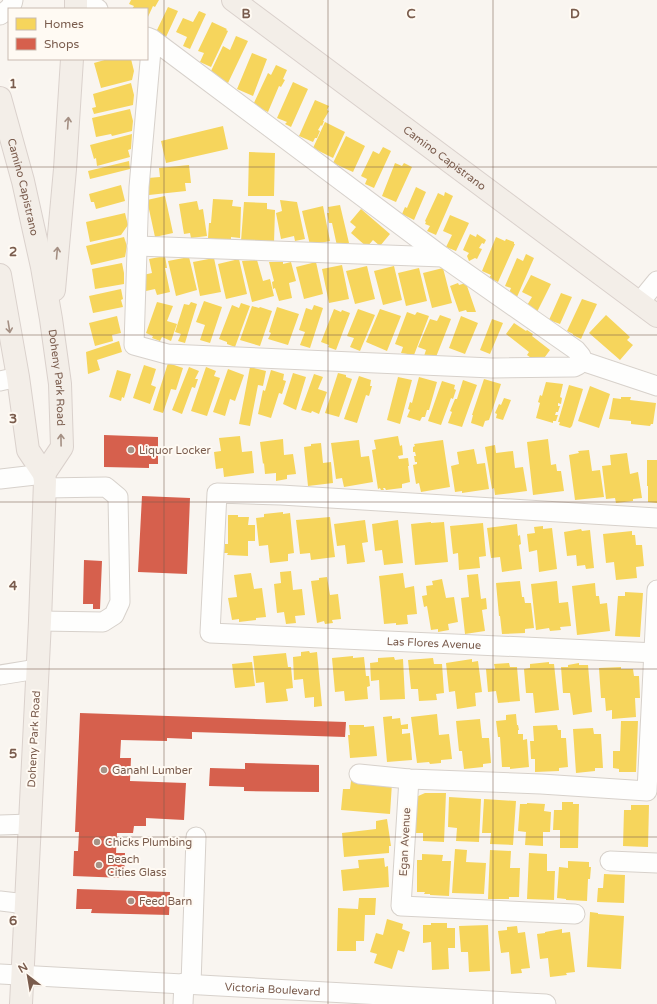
<svg xmlns="http://www.w3.org/2000/svg" width="657" height="1004" font-family="'Varela Round',sans-serif">
  <rect width="100%" height="100%" fill="#f9f5f0"/>
  <!-- homes -->
  <path fill="#f6d55c" d="M131,0h28l-4,7 -2,-1 -6,13v-10h-15l2,-3 -5,-2z
    M168,7l10,4 -12,26 -10,-5z
    M199,11l7,3 -16,35 -7,-3 4,-9 -11,-5 7,-14 10,4z
    M212,22l15,7 -1,1 2,1 -17,36 -11,-5 4,-9 -6,-2z
    M236,36l12,5 -20,42 -10,-5 -7,-7 12,-25 7,4z
    M252,53l15,6 -14,37 -16,-7z
    M108,59h23l3,12 -2,9 -31,8 -7,-25z
    M276,65l11,5 -4,9 2,1 -4,7 -2,-1 -11,26 -15,-7 15,-32 3,2z
    M293,82l15,7 -17,38 -6,-3 2,-2 -10,-4z
    M131,83l3,12 -1,10 -39,9 -2,-6 4,-1 -3,-13z
    M315,100l14,6 -2,4 2,1 -6,10h1l-2,5 -1,-1 -3,5 2,1 -3,7h-2l-2,4 -14,-6z
    M130,109l3,12 -1,10 -20,5 -1,-2 -15,3 -4,-19z
    M325,122l20,10 -12,26 -20,-10z
    M223,126l5,23 -62,14 -5,-22z
    M132,134l-1,15 -3,1 2,7 -33,9 -1,-8 -2,1 -4,-14z
    M346,136l19,10 -12,26 -20,-9z
    M383,147l8,4 -17,37 -9,-4 2,-5 -6,-3 12,-25 6,3z
    M249,152l26,1 -1,43h-26z
    M129,161l1,8 -40,10 -2,-8z
    M395,163l7,3 2,-3 8,4 -16,35 -14,-6z
    M189,165l2,18h-6l1,8 -37,4 -1,-17 12,-1 -1,-9z
    M121,185l4,16 -29,8 -2,-7h-3l-2,-8z
    M416,187l10,5 -12,28 -12,-6 3,-7 2,1z
    M445,192l8,4 -17,39 -9,-4 3,-5 -5,-2 1,-2 -1,-1 13,-28 6,3z
    M165,196l8,37 -18,4 -8,-37z
    M213,199l20,1 -1,6 9,1 -1,31 -9,-1v4l-23,-3 1,-15h2z
    M280,200l17,2 8,37 -10,2 -1,-5 -13,3 -5,-26 6,-2z
    M197,201l2,9 4,-1 4,27 -16,2 -1,-5 -6,1 -5,-30z
    M244,202l23,1v6l8,1 -1,33 -33,-2z
    M340,205l9,38 -12,3 -5,-23h-3l-2,-10h2l-1,-6z
    M323,206l7,35 -20,4 -8,-34z
    M361,209l29,25 -10,12 -7,-6 -6,7 -16,-14 5,-6 -6,-5z
    M125,213l3,12 -7,10 -31,7 -4,-20z
    M450,215l19,8 -13,28 -10,-4 6,-12 -9,-4z
    M470,234l6,3 1,-3 9,6 -2,4 -2,-1 -3,5 3,1 -5,10 -2,-1 -6,3 -2,-5 2,-3 -6,-3z
    M124,237l3,9 -2,11 -34,8 -5,-19z
    M496,237l9,4 1,-2 8,3v2h1l-17,38 -9,-4 2,-3 -9,-4z
    M526,254l8,4 -17,39 -8,-4 2,-5 -6,-2 12,-28 6,3z
    M165,256l2,12h-2l5,24 -13,3 -2,-6 -9,2 -3,-16 9,-2 -3,-14z
    M189,257l8,33 -21,6 -8,-35z
    M214,258l7,34 -21,4 -7,-34z
    M239,259l8,35 -21,5 -8,-35z
    M257,260l6,21 7,-2 4,17 -22,6 -10,-41z
    M269,262h14v2l8,-2 5,19 -7,2 3,15 -13,3 -4,-13 -2,1 -1,-7 2,-1z
    M316,262l7,32 -19,5 -8,-32z
    M122,263l2,10v11l-29,5 -3,-20z
    M342,265l7,34 -20,4 -7,-34z
    M367,266l8,33 -20,5 -9,-33z
    M394,266l8,34 -19,5 -9,-34z
    M419,268l8,33 -21,5 -8,-33z
    M443,268l9,35 -20,5 -9,-35z
    M531,275l20,9 -14,28 -11,-5 6,-10 -10,-5z
    M458,283l1,2 7,-2 10,29h-9l-1,-2 -7,2 -9,-26z
    M121,289l2,10 -2,1 2,7 -30,6 -4,-17z
    M561,293l11,4 -12,27 -11,-4z
    M582,299l15,5 -16,35 -8,-4v-1l-6,-3z
    M204,301l18,6 -12,36 -10,-3 5,-15 -9,-3z
    M157,302l16,4 -6,15 10,3 -6,17 -9,-4 -2,4 -8,-3 1,-2 -7,-3z
    M191,302l6,2 -12,39 -7,-2 3,-7 -6,-2 9,-28 5,1z
    M241,303l9,3 -15,41 -8,-3v-2l-8,-3 13,-34 7,3z
    M314,305l9,3 -13,40 -10,-3 5,-13 -6,-2 7,-22 6,2z
    M252,306l7,2 1,-1 12,4 -12,35 -20,-6z
    M277,307l22,7 -11,31 -20,-6 3,-6 -2,-1z
    M334,309l7,3 1,-2 8,3 -14,37 -8,-3 1,-2 -8,-3z
    M358,309l17,6 -15,36 -10,-4 4,-9 -7,-2z
    M380,309l21,7 -14,35 -21,-9z
    M407,312l8,3 2,-3 12,4 -15,39 -13,-2 2,-6 -8,-3z
    M440,315l11,4 -15,38 -12,-1 2,-6 -8,-3 12,-28 7,2z
    M606,315l24,22 -3,3 6,5 -13,15 -31,-27z
    M117,316l4,17 -9,2 1,6 -18,5 -6,-23z
    M461,316l17,7 -13,31 -16,-6z
    M492,319l11,4 -13,31 -10,-4z
    M514,323l12,8 1,-1 6,4 -1,2 18,14 -8,11 -6,-4 -2,3 -7,-5 2,-3 -23,-18z
    M119,341l3,11 -25,8 3,10 -12,4 -2,-22z
    M168,363l15,5 -7,22 -5,-1 -8,24 -10,-3z
    M144,365l12,4 -5,16 5,2 -6,17 -17,-6z
    M189,367l10,4 -4,8h3l-3,9 -3,-1 -10,27 -10,-4z
    M206,367l10,4 -2,5 6,2 -13,38 -16,-5z
    M250,367l16,4 -3,15 -5,-1 -8,41 -11,-2z
    M228,369l16,6 -9,26 -5,-2 -5,17 -12,-4z
    M117,370l14,4 -7,24 -2,-1 -1,4 -12,-4z
    M271,370l13,4 -1,6 3,1 -4,13 -3,-1 -8,25 -13,-4 5,-24 2,1z
    M293,373l13,4 -10,33 -13,-6z
    M338,373l8,2v2l6,2 -13,38 -14,-4z
    M314,374l9,3 -5,12 9,3 -8,22 -7,-3 -1,2 -10,-3z
    M359,376l12,4 -1,6h2l-3,10 -3,-1 -9,28 -13,-4z
    M398,377l14,3 -12,44 -13,-4z
    M419,377l18,5 -8,28h-2l-2,7h-3l-2,4 -13,-4 3,-7 -2,-1 2,-7 2,1z
    M484,379l17,5 -12,36 -4,1 -2,6 -12,-4 2,-8h-1z
    M463,380l14,5 -15,42 -14,-4 4,-11 -2,-1 5,-12h2z
    M442,381l13,4 -1,4 2,1 -3,9 -2,-1 -10,27 -13,-4z
    M546,382l17,2 -3,13 2,1 -1,6 -3,-1v3h2l-2,6h-2l-1,3h3l-2,6h-3v2l-17,-5 4,-15 -2,-1 2,-7 2,1z
    M569,385l14,4 -11,37 -2,2 -11,-3 1,-3h-2z
    M590,386l20,8 -11,34 -21,-7z
    M621,397h10l-1,3 26,3 -3,21h-2l-1,2 -19,-2v-3l-22,-2 4,-21 8,1z
    M504,398l7,2 -8,20 -7,-2 1,-4 -2,-1 4,-9 2,1z
    M240,436l2,16 10,-1 2,22 -30,4 -1,-9 -7,1 -2,-17 7,-1 -2,-13z
    M398,436l2,10 2,-1 1,10 -5,1 1,3 9,-1 1,8h-1l2,16 -8,2v4l-16,2 -1,-2h-2l1,2h-3l-1,-2 -2,1 -6,-39 4,-1 -2,-9z
    M283,439l1,16 9,-1 3,20 -9,1v4l-11,2v-8l-11,1 -1,-11 -1,1 -3,-22z
    M548,439l3,26 5,-1 1,7h4l3,20 -31,4 -6,-53z
    M359,440l2,17 8,-1 4,26 -29,5 -2,-9 -6,1 -5,-36z
    M443,440l7,47 -29,5 -2,-9 -3,1 -3,-19 4,-1v-2h-2l-1,-6h2l-1,-4h-2v-5l2,-1 -1,-2z
    M321,443l2,20 8,-1 2,21 -25,3 -4,-39 7,-1v-2z
    M495,445l1,8 17,-2 2,17 8,-1 4,24 -32,4 -1,-7 -2,1 -7,-42z
    M474,449l3,15 8,-1 4,26 -27,4v-2l-7,1 -4,-26 8,-2 -2,-12z
    M589,450l3,21 8,-1 4,27 -29,3 -6,-45 10,-2 -1,-2z
    M627,453l3,21 8,-2 4,26 -9,1v2l-17,2 -1,-5 -9,1 -4,-33 9,-1 -1,-10z
    M647,460h10v43l-9,-1v-16h-1z
    M283,512v2l7,-1 4,40 -6,1v7l-18,2 -2,-18 -9,1 -3,-28 8,-1v-3z
    M228,515h10v2h11l-1,8h7v16h-7v15l-21,-1 1,-2h-4l1,-9h3z
    M330,517l5,40 -24,3 -1,-7 -10,1 -4,-34z
    M365,520l3,22 -6,1 3,19 -18,2 -2,-19 -8,1 -3,-22z
    M398,520l5,43 -19,2 -2,-15 -7,1 -3,-27z
    M431,522v1l13,-1 4,40 -33,3 -4,-41z
    M483,523l3,33 -7,1 1,11 -21,2 -1,-17 -5,1 -3,-28z
    M517,524l1,12 2,-1 1,9 -2,1 3,24 -20,3 -2,-15 -9,1 -4,-30z
    M543,526v3l9,-1 5,41 -18,3 -2,-22 -8,2 -2,-18 8,-1 -1,-6z
    M581,529l1,2 8,-1 4,38 -8,1 -1,-4 -8,1 -1,-11 -9,1 -3,-24z
    M632,531v4h3l1,10h6l2,21 -8,1 1,11 -21,2 -2,-18 -8,1 -3,-29z
    M291,571l2,19 9,-1 3,26 -10,1 1,7 -10,1 -2,-12 -7,1 -3,-29 7,-1 -1,-11z
    M251,573l3,16 8,-1 4,29 -10,1v2l-17,2v-3l-7,1 -4,-22 9,-1 -3,-22z
    M403,573l2,15 9,-2 3,28 -10,1 1,9 -12,1v-2l-12,1 -5,-48z
    M478,574l3,25 5,-1 1,11 -5,1 3,21 -20,3 -4,-36 8,-1 -2,-22z
    M327,577l3,18 8,-1 3,25 -9,1 1,3 -8,1 -1,-3 -7,2 -6,-42 8,-1v-2z
    M442,579l4,19 8,-1 4,25 -10,2 1,6 -11,2v-3l-7,1 -4,-24 -3,1 -2,-11 5,-1 -1,-9 7,-1 -1,-4z
    M520,581l2,16h2l1,6h6l3,25 -9,1v4l-23,1 -2,-18h-1l-3,-33z
    M557,581l2,22 9,-1 3,24 -11,1 1,3 -11,1 -1,-3 -13,2 -5,-46z
    M595,583l1,13h3l1,8 7,-1 3,28 -33,4 -5,-49z
    M625,592l18,1 -3,44 -25,-1 3,-40h7z
    M309,651l1,2 7,-1 5,54 -8,1v-10l-9,1 -2,-19 -9,1 -1,-23 8,-1v-4z
    M286,653l2,14h3l2,21 -7,1 2,12 -22,2 -2,-21 -8,1 -3,-27z
    M353,656v2l11,-1 2,19h3l1,10 -3,1 1,12 -23,2 -1,-10 -9,1 -3,-34z
    M394,657l1,3 8,-1 2,40 -25,1 -1,-20 -8,1 -1,-18 8,-1v-4z
    M433,658l1,6h8l2,29 -8,1 1,6 -18,1 -1,-12h-7l-3,-29z
    M472,659v3l6,-1 4,31 -7,1 1,13 -19,3 -2,-18 -6,1 -3,-29z
    M252,662l3,24 -20,2 -3,-24z
    M549,662v2h5l5,46 -24,3 -2,-20h-7l-2,-24 6,-1v-4z
    M509,663l1,4h7l3,34 -22,2 -2,-12 -8,1 -2,-23h9l-1,-5z
    M579,663v2h9l4,47 -19,3 -3,-22h-7l-2,-26h7v-2z
    M621,667v2h12l1,7h5l1,22h-5l1,19 -24,2v-9l-6,1 -1,-13h-4l-2,-30z
    M437,714l2,21 10,-1 3,25 -11,1v3l-11,1 -1,-2 -12,1 -6,-46z
    M516,714l1,11h1l1,5h-1v4h5v6l4,-1 2,28 -19,2v-2h-8l-2,-30h-2l-2,-16 10,-1v-5z
    M392,716v3l8,-1 1,7 7,-1v5h-6v5l8,-1 2,27 -25,2 -4,-45z
    M480,719l2,19h7l2,25 -8,1v3l-19,2 -2,-18h-3l-3,-30z
    M621,721h17l-2,51h-17v-3l-6,-1v-17h7z
    M349,725h15v2l10,-1 3,30 -27,2 -2,-23h2z
    M557,725l1,5h3v8h5l2,29 -9,1v3l-24,1v-13h-4l-1,-18h4l-1,-15z
    M593,728l1,6h7l2,34h-8v3l-19,2 -3,-44z
    M351,781l41,2 -2,31 -49,-4 2,-21h7z
    M425,793h21l-2,49 -21,-1v-8h-8l1,-36z
    M449,797l32,2 -2,43 -23,-1 1,-13 -9,-1z
    M484,799l32,2 -3,44 -23,-1 1,-11h-9z
    M562,802h11v2h6l-1,44h-18v-18h-7l1,-20h8z
    M527,803l18,1 -1,7 7,1 -1,20h-7v14l-18,-1 1,-13 -8,-1 2,-27h7z
    M631,805h18l-1,42 -25,-1 1,-36h7z
    M387,819l4,27h-2v7l-45,4 -2,-24 34,-4v-8z
    M455,849l12,1 -1,12 20,1 -2,31 -32,-1z
    M490,850l21,1 -1,17h10l-1,29h-10v2h-21z
    M529,853l18,1v17h8l-1,29 -27,-1z
    M422,854l21,1 -1,6h9l-2,35 -19,-1v-1h-6l1,-2h-8v-32h5z
    M384,858l1,9 3,-1 1,21 -46,4 -2,-21 18,-2 -1,-8z
    M568,861l21,1v5h2l-1,12h-2l-1,22 -21,-1v-1l-9,-1 2,-31 9,1z
    M604,874l21,1 -1,28 -27,-1 1,-14h5z
    M359,898h17l-1,17h-10l-1,26h-8v10h-19l1,-43 20,1z
    M590,912l8,1v1l26,2 -3,53 -34,-2z
    M387,919l16,5 -1,5 8,3 -6,20 -6,-2 -6,19 -18,-6 3,-9 -7,-2 6,-19 7,2z
    M431,923h16v5h8v20h-7l1,21 -17,1 -1,-28 -8,1v-18h8z
    M488,925l2,46 -21,1 -1,-20h-7l-2,-26z
    M517,926l1,7 7,-1 5,36 -9,1 1,4 -11,1 -2,-22 -8,1 -3,-22 9,-1v-3z
    M562,929v4l8,-1 5,40 -9,1 1,2 -17,2 -2,-19 -8,1 -3,-25 8,-1v-1z"/>
  <!-- shops -->
  <path fill="#d6604d" d="M104,435l54,2v27h-9v4l-45,-1z
    M142,496l48,2 -3,76 -49,-2z
    M84,560l18,1 -2,48h-7v-5h-10z
    M80,713l266,9 -1,15 -153,-5v7l-25,-1v3l-46,-1 -1,18h11l-1,23 56,2 -2,37 -38,-2v8h-12l-1,7h-16l-1,20h9l-1,25 -51,-2 1,-25h4l1,-19h-4z
    M245,763l74,2v27l-75,-1v-4l-35,-1 1,-18 35,1z
    M77,889l93,3 -1,23 -78,-2 1,-4h-16z"/>
  <g fill="none" stroke-linecap="round" stroke-linejoin="round">
    <!-- minor casing -->
    <g stroke="#d7d1cb" stroke-width="21">
      <g id="minor">
        <path d="M82,0l16,9"/>
        <path d="M0,15c6,-4 12,-7 13,-15"/>
        <path d="M147,37l5,2 291,218 133,93 5,6 1,5 -4,4 -4,2 -82,1 -325,-14 -33,-9 5,-158 13,-148"/>
        <path d="M137,246l306,11"/>
        <path d="M639,303l18,-22"/>
        <path d="M582,361l75,25"/>
        <path d="M0,381l18,-4"/>
        <path d="M0,479l44,-5"/>
        <path id="s1" d="M657,518l-376,-23 -64,-2 -7,140 447,20"/>
        <path d="M40,621l63,1 11,-7 6,-13 -2,-105 -12,-10 -61,1"/>
        <path d="M0,675l37,-6"/>
        <path d="M359,774l50,5 132,5 106,7 10,-201"/>
        <path d="M409,779l-8,127 174,8"/>
        <path d="M0,825l30,-1"/>
        <path d="M610,861l47,2"/>
        <path d="M0,901l26,3"/>
        <path id="s2" d="M0,974l546,30"/>
        <path d="M191,984l5,-147"/>
        <path d="M183,1004l1,-21"/>
      </g>
    </g>
    <!-- major casing -->
    <g stroke="#dad1cc" stroke-width="24">
      <g id="major">
        <path id="s3" d="M233,0l424,316"/>
        <path d="M76,9v-9"/>
        <path id="s4" d="M0,98l23,83 19,86 9,52 9,65 2,63 -18,27"/>
        <path d="M0,275l18,102 10,73 16,24 1,7 -5,140 -19,383"/>
        <path d="M54,290l11,-121 7,-110"/>
      </g>
    </g>
    <!-- minor -->
    <use href="#minor" stroke="#fefefd" stroke-width="19"/>
    <!-- major -->
    <use href="#major" stroke="#f3eee8" stroke-width="22"/>
  </g>
  <!-- one-way arrows -->
  <defs><path id="oneway-shaft" d="M-6 0H5M1.5-3L5.5 0L1.5 3" fill="none" stroke-width="1.6" stroke-linecap="round" stroke-linejoin="round"/></defs>
  <g stroke="#a48f83">
    <use href="#oneway-shaft" transform="translate(68 123) rotate(-86)"/>
    <use href="#oneway-shaft" transform="translate(57 253) rotate(-85)"/>
    <use href="#oneway-shaft" transform="translate(9 327) rotate(81)"/>
    <use href="#oneway-shaft" transform="translate(61 440) rotate(-91)"/>
  </g>
  <!-- grid -->
  <path fill="none" stroke="#7a5c4d" stroke-width="1" stroke-opacity="0.55" d="M164,0v1004M328,0v1004M493,0v1004M0,167h657M0,335h657M0,502h657M0,669h657M0,837h657"/>
  <!-- markers -->
  <g fill="#a69286" stroke="#fffaf3" stroke-width="1.5">
    <circle cx="131" cy="450" r="4"/>
    <circle cx="104" cy="770" r="4"/>
    <circle cx="97" cy="842" r="4"/>
    <circle cx="99" cy="865" r="4"/>
    <circle cx="131" cy="901" r="4"/>
  </g>
  <g text-anchor="middle" dominant-baseline="central" stroke-width="4" stroke-linejoin="round" paint-order="stroke">
    <!-- street labels -->
    <g font-size="11" fill="#7a5c4d" stroke="#fffaf3">
      <text stroke="none"><textPath href="#s3" startOffset="264">Camino Capistrano</textPath></text>
      <text stroke="none"><textPath href="#s4" startOffset="92">Camino Capistrano</textPath></text>
      <text stroke="none"><textPath href="#s4" startOffset="286">Doheny Park Road</textPath></text>
      <text stroke="none"><textPath href="#s1" startOffset="805">Las Flores Avenue</textPath></text>
      <text transform="translate(34 739) rotate(-87)">Doheny Park Road</text>
      <text transform="translate(405 842) rotate(-87)">Egan Avenue</text>
      <text stroke="none"><textPath href="#s2" startOffset="273">Victoria Boulevard</textPath></text>
    </g>
    <!-- poi labels -->
    <g font-size="11" fill="#7a5c4d" stroke="#fffaf3" text-anchor="start">
      <text x="139" y="450">Liquor Locker</text>
      <text x="112" y="770">Ganahl Lumber</text>
      <text x="105" y="842">Chicks Plumbing</text>
      <text x="107" y="859">Beach<tspan x="107" dy="13">Cities Glass</tspan></text>
      <text x="139" y="901">Feed Barn</text>
    </g>
  </g>
  <g font-size="13" text-anchor="middle" font-weight="bold" fill="#7a5c4d" stroke="#fffaf3" stroke-width="4" stroke-linejoin="round" paint-order="stroke">
    <text x="246" y="18">B</text>
    <text x="411" y="18">C</text>
    <text x="575" y="18">D</text>
    <text x="13" y="88">1</text>
    <text x="13" y="256">2</text>
    <text x="13" y="423">3</text>
    <text x="13" y="590">4</text>
    <text x="13" y="758">5</text>
    <text x="13" y="925">6</text>
  </g>
  <!-- legend -->
  <rect x="8" y="8" width="140" height="52" fill="#fffaf3" stroke="#cabbb1"/>
  <rect x="16" y="18" width="20" height="12" fill="#f6d55c" stroke="#cabbb1"/>
  <text x="44" y="28" font-size="12" fill="#7a5c4d">Homes</text>
  <rect x="16" y="38" width="20" height="12" fill="#d6604d" stroke="#cabbb1"/>
  <text x="44" y="48" font-size="12" fill="#7a5c4d">Shops</text>
  <!-- north arrow -->
  <g transform="translate(28 976) rotate(329)" stroke="#fffaf3" stroke-width="3" paint-order="stroke">
  <path d="M0-3L7 15L0 10L-7 15Z" fill="#7a5c4d"/>
  <text y="-6" font-size="11" font-weight="bold" text-anchor="middle" fill="#7a5c4d">N</text>
  </g>
</svg>
